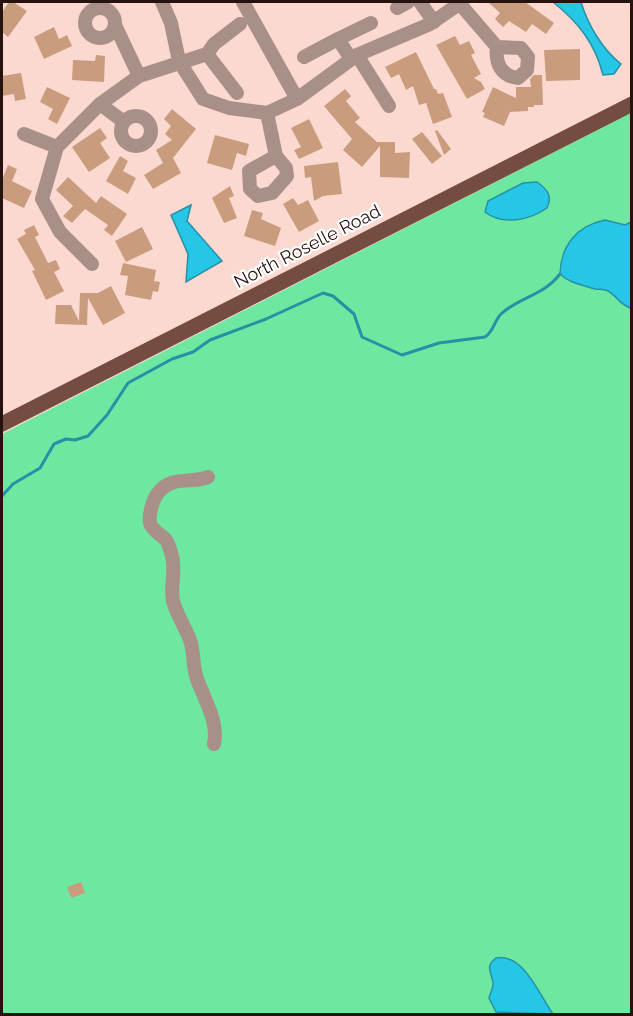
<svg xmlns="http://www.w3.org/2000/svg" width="633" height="1016" font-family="Raleway,sans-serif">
  <rect width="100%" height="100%" fill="#fcd9d0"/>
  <!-- green -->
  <path fill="#6ee7a0" d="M631,113v901h-629v-580z"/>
  <!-- water -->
  <path fill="#26c7e6" stroke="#2691a5" stroke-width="1.5" d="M553,2h28c7,23 21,47 40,62l-7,10 -11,1c-8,-32 -25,-53 -50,-73z
    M537,182c10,7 16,14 10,26 -17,12 -44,18 -62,4l3,-11 35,-18z
    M191,205l-4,16 35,40 -36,21 2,-28 -17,-39z
    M605,220l20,5 6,-3v86c-11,-3 -14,-12 -23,-17 -5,-3 -10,-1 -13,-2 -12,-4 -26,-6 -35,-15 1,-28 16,-48 45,-54z
    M496,958c28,-5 43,37 57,56l-57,-2 -7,-14c1,-5 5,-10 4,-16 -2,-10 -8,-16 3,-24z"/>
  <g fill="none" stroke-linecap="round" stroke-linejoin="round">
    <!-- stream -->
    <path stroke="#2691a5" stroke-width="3" d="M2,496l11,-12 27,-16 14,-24 12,-5 9,1 13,-4 19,-21 21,-32 44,-24 21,-7 17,-12 56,-21 57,-26 10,3 21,18 8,23 40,18 37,-12 46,-6c9,-6 9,-16 16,-23 18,-17 42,-18 59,-40"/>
  </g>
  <!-- building -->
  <path fill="#c99c7e" d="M9,2h4l14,9 -19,26 -6,-5v-20z
    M488,2h37l29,21 -8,11 -14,-10 -6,8 -17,-11 -6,6 -8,-8 5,-6z
    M54,27l5,12 8,-4 5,11 -28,13 -10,-22z
    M455,36l5,9 9,-4 6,12 -4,2 10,19 -7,4 7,4 4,7 -18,10 -31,-54z
    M580,49v31l-34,1 -2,-31z
    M416,52l18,37h2l2,5 5,-1 9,24 -19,7 -7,-21 -7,2 -6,-19 -7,4 -7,-16 -8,4 -6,-11z
    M96,55l9,1 -1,26 -32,-2 1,-20 22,1z
    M21,73l5,26 -11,2 -1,-7 -12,2v-20z
    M534,75h8l1,30h-9v2h-6v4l-18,1 -6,14 -21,-9 2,-4 -3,-1 11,-25 23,11v-11h15l-1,-8z
    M47,87l23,11 -13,26 -9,-5 5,-10 -13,-7z
    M345,89l6,7 -5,5 14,17 -5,4 22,20h18v11l15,-1 -1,26 -29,-1v-31l-18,21 -19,-17 9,-11 -28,-33z
    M172,109l24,20 -23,29 8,15 -28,16 -9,-14 19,-12 -7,-13 16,-10 -7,-6 6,-8 -7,-7z
    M309,119l14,29 -24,11 -5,-9 7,-3 -10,-19z
    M100,128l7,10 -7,5 10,15 -21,14 -17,-25z
    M437,130l14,19 -7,6 -9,-24z
    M422,132l20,24 -10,8 -20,-25z
    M215,135l34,9 -3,12 -9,-3 -5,17 -25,-7z
    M120,156l8,5 -5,10 13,7 -8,16 -22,-13z
    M338,162l4,32 -19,2 -9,5 -3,-24 -6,1 -1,-12z
    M8,165l9,4 -5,12 20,10 -8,17 -22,-10v-18z
    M68,177l28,26 5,-7 26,18 -15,22 -8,-6 4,-5 -23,-16 -13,14 -9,-7 10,-10 -17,-16z
    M230,186l4,10 -5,2 8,20 -13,5 -12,-25z
    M293,198l5,7 10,-5 11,21 -20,11 -16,-28z
    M252,210l11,3 -2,6 20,9 -6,18 -31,-10z
    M34,225l5,10 -4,2 13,26 8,-3 4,9 -6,3 10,19 -18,9 -14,-29 3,-1 -18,-31 9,-5 -2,-4z
    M142,227l11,22 -27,13 -11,-21z
    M123,263l33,7 -2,11 6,1 -2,10 -5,-1 -2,9 -26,-5 3,-19 -8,-1z
    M111,286l14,27 -22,12 -15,-27 -1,27 -32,-1 1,-19h15l8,16 1,-28h18z
    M81,882l4,11 -14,5 -4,-11z"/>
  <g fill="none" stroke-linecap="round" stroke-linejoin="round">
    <!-- minor -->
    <path stroke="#a89089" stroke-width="14" d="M162,2l9,21 8,38 24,38 26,9 38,5 30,-14 60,-44 73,-31 32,-22
      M243,2l54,97
      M420,2l14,20
      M460,4l37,43c-2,16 4,29 21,31l9,-8 1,-13 -7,-9 -24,-1
      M85 23a15 15 0 1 1 30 0a15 15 0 1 1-30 0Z
      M397,8l11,-6
      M115,25l24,51
      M338,39l33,-16
      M207,54l7,-10 26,-20
      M357,55l32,51
      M304,57l34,-18 13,20
      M100,104l24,18
      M267,113l9,43 10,12 1,8 -15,17 -14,3 -8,-7 -1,-18 27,-15
      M121 131a15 15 0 1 1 30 0a15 15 0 1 1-30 0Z
      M24,134l33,13
      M92,264l-32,-32 -18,-33 15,-52 43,-43 39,-28 68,-22 30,39
      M208,477c-16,7 -37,-2 -50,16 -5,6 -12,27 -6,34 11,14 14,5 20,29 4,15 -2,30 1,45 4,15 13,27 18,42 3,12 2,25 6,36 7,20 22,43 17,65"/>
    <!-- major -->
    <path stroke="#744c41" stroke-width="15" d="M2,424l630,-320"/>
  </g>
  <g text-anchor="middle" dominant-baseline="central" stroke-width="4.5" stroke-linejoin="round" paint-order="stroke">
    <!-- street labels -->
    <g font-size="18" fill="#27130e" stroke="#fff">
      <text transform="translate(307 246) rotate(-27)">North Roselle Road</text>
    </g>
  </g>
  <!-- border -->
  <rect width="633" height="1016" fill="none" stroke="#27130e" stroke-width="6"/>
</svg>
